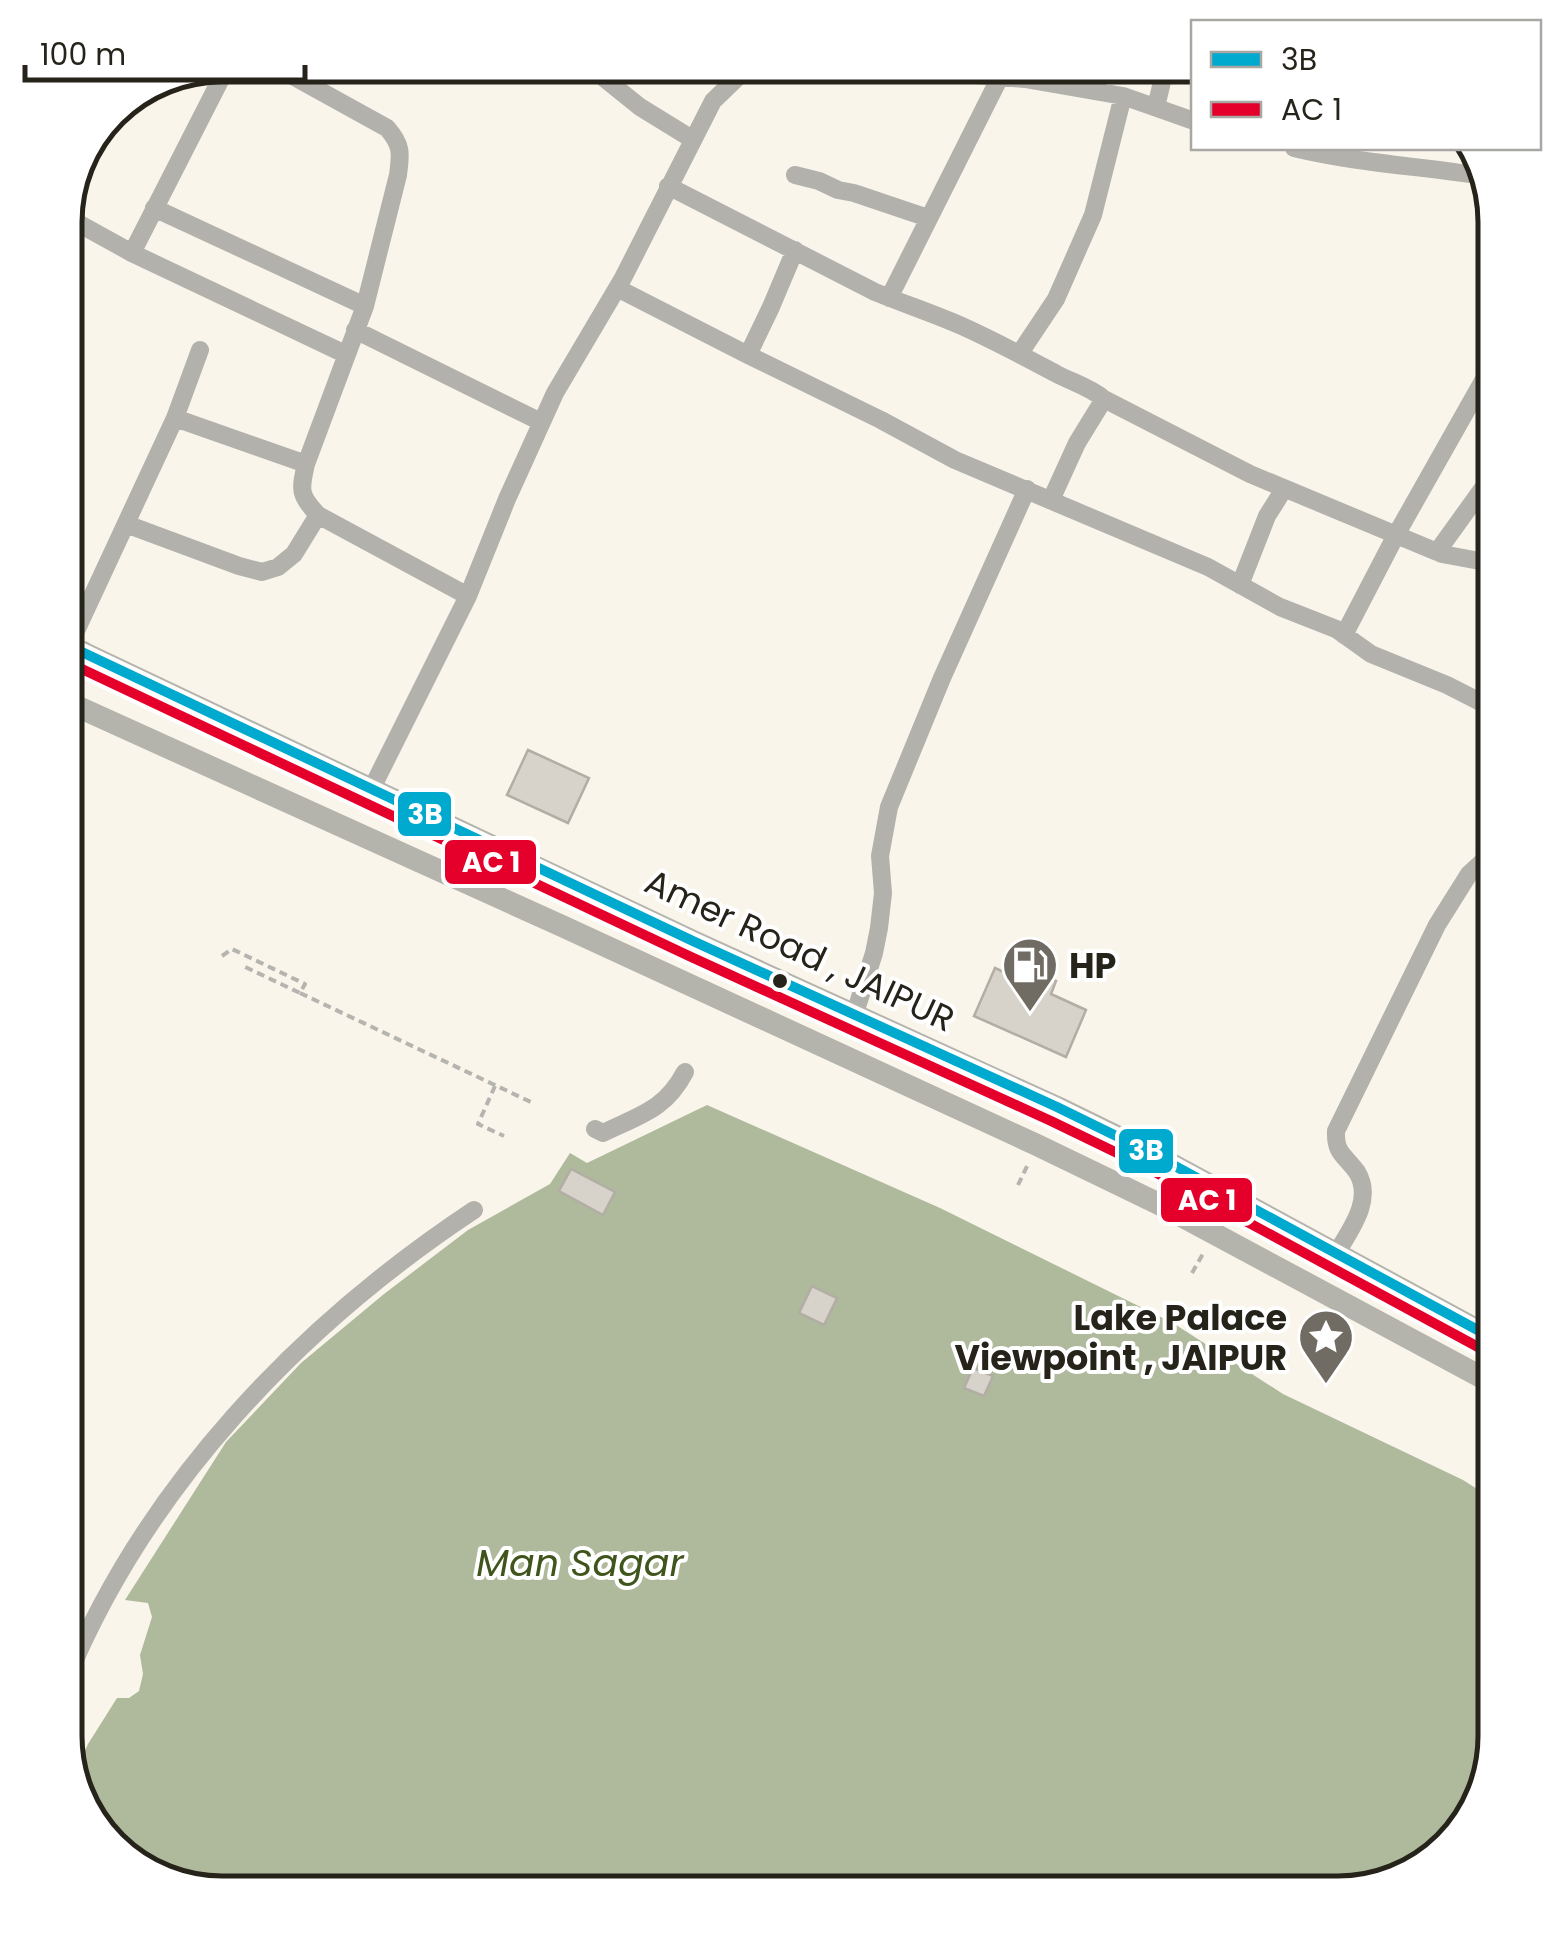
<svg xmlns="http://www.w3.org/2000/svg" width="1561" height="1959" font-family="Poppins,sans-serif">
  <rect width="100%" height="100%" fill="#f9f5eb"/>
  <!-- water -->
  <path fill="#afb99c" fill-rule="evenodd" d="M707,1105l233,103 233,115 110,71 180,86 33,21v236l-21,78 -49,53 -87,26h-1127l-68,-21 -53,-49 -18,-61 7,-1 8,-18 29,-46h12l10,-7 4,-17 -3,-19 12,-38 -4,-14 -23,-3 101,-158 75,-79 83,-69 84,-64 82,-46 20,-31 17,10zM571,1169l44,23 -12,22 -44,-23z"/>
  <!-- building -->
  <path fill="#d7d3cb" stroke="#b2ada5" stroke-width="2.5" d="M528,750l61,28 -21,45 -61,-28z
    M995,968l31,14 6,-12 24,11 -5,13 35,16 -20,47 -92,-41z
    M571,1169l44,23 -12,23 -44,-24z
    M812,1286l25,12 -13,27 -25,-12z
    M973,1368l20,8 -9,20 -20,-8z"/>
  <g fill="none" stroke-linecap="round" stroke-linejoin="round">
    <!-- path -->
    <path stroke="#b5b4af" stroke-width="4" stroke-dasharray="8 5" stroke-linecap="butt" d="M222,956l10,-7 73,35 -5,9 -59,-28
      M300,993l235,111
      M495,1086l-17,38 26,12
      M1018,1185l11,-23
      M1192,1273l12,-21"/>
    <!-- minor -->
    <path stroke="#b2b1ac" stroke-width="18" d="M596,65l-2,5 46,37 52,32
      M1096,91l5,-26
      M1156,107l10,-42
      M1294,148c62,15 125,18 188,28
      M795,175l24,6 19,9 16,3 74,25
      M668,186l207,106c29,12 60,22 89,35 31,14 61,30 91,46 16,9 35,14 49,26l146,75 192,80 54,10
      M154,208l211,98
      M65,216l67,37 213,101
      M132,253l96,-188
      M617,288l131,67 133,65 74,40 253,107 72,40 56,22 35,25 76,31 49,25
      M889,298l111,-221
      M355,330l186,92
      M1020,353l36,-54 37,-84 30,-119
      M748,355l23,-48 24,-57
      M175,418l131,46 59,-158 33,-131c3,-22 4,-30 -11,-47l-114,-63
      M306,464c-6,26 -7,31 12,51l150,81
      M1051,500l26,-57 27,-44
      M126,524l113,42 23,6 16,-5 16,-13 24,-39
      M1437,552l59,-82
      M1240,585l27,-69 17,-27
      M1344,635l52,-100 100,-177
      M69,646l106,-228 25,-68
      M372,788l96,-192 39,-97 48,-106 68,-115 90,-177 31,-30 97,4 99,-3 85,7 98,17 71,25
      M855,1013l19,-60 5,-25 4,-35 -3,-37 9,-49 53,-129 85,-189
      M595,1129l8,4c37,-18 62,-23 82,-61
      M1336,1254c14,-24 38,-54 21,-82 -12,-17 -22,-18 -21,-41l101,-206 32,-51 27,-25
      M65,1683c80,-196 234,-357 409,-473"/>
    <!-- major -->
    <path stroke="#b5b4ac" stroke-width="22" d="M65,644l630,298 362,165 94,46 345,187
      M65,689l18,-37
      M65,701l497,225 475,219 122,59 337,181"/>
    <!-- bus-1 casing -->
    <g stroke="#fff" stroke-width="18">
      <path id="bus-1" d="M65,644l630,298 362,165 94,46 345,187"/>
    </g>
    <!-- bus-2 casing -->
    <g stroke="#fff" stroke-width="18">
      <path id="bus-2" d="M65,661l624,295 362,165 93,45 345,187"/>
    </g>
    <!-- bus-1 -->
    <use href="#bus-1" stroke="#00a9ce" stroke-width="10"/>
    <!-- bus-2 -->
    <use href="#bus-2" stroke="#e4002b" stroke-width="10"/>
  </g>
  <!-- icons -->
  <defs>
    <g id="fuel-pin" transform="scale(2.875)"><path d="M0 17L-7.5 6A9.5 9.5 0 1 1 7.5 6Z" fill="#706c63" stroke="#fff"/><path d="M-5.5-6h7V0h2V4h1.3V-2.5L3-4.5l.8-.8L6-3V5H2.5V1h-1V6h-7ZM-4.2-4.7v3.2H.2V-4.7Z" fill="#fff"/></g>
    <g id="sight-pin" transform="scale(2.875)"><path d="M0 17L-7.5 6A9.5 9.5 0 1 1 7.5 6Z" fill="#706c63" stroke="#fff"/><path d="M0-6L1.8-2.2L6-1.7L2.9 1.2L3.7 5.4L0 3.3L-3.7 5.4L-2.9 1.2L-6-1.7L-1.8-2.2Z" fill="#fff"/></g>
  </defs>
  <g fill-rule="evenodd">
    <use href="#fuel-pin" x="1030" y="965"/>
    <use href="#sight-pin" x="1326" y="1337"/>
  </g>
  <!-- markers -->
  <circle fill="#26231a" stroke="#fff" stroke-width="4" cx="780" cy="981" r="9"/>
  <g text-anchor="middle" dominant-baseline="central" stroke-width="8" stroke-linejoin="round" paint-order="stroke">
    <!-- street labels -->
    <g font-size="35" fill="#26231a" stroke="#fff">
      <text transform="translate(800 950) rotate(25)">Amer Road , JAIPUR</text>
    </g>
    <!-- poi labels -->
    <g font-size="35" font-weight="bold" fill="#26231a" stroke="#fff" text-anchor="start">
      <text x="1069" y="965">HP</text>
      <text x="1287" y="1317" text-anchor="end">Lake Palace<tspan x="1287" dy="40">Viewpoint , JAIPUR</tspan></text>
    </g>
    <!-- water labels -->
    <g font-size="38" font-style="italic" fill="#40551c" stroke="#fff">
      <text x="580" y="1562">Man Sagar</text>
    </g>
  </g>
  <!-- crop -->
  <path d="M0 0H1561V1959H0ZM222 82H1338A140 140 0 0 1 1478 222V1736A140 140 0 0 1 1338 1876H222A140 140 0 0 1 82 1736V222A140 140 0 0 1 222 82Z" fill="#fff" fill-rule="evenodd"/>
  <path fill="none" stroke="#26231a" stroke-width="5" d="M222 82H1338A140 140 0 0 1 1478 222V1736A140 140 0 0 1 1338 1876H222A140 140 0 0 1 82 1736V222A140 140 0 0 1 222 82Z"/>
  <g stroke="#fff" stroke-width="4">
    <rect x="396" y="790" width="57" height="48" rx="10" fill="#00a9ce"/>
    <rect x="443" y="838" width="95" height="48" rx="10" fill="#e4002b"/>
    <rect x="1117" y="1127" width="58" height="48" rx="10" fill="#00a9ce"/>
    <rect x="1159" y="1176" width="95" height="48" rx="10" fill="#e4002b"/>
  </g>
  <g font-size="28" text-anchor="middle" font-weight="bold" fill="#fff">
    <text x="425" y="824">3B</text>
    <text x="491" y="872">AC 1</text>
    <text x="1146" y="1160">3B</text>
    <text x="1207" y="1210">AC 1</text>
  </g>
  <!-- legend -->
  <rect x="1191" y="20" width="350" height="130" fill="#ffffff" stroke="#a8a7a3" stroke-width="2.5"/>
  <rect x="1211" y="52" width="50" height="15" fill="#00a9ce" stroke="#a8a7a3" stroke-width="2.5"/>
  <text x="1281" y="70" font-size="30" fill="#26231a">3B</text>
  <rect x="1211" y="102" width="50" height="15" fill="#e4002b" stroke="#a8a7a3" stroke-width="2.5"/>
  <text x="1281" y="120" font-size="30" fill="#26231a">AC 1</text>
  <!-- scale -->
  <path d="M25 65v15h280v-15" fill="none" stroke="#26231a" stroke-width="5"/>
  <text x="40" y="65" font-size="30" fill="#26231a" stroke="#ffffff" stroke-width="8" paint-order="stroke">100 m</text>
</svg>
